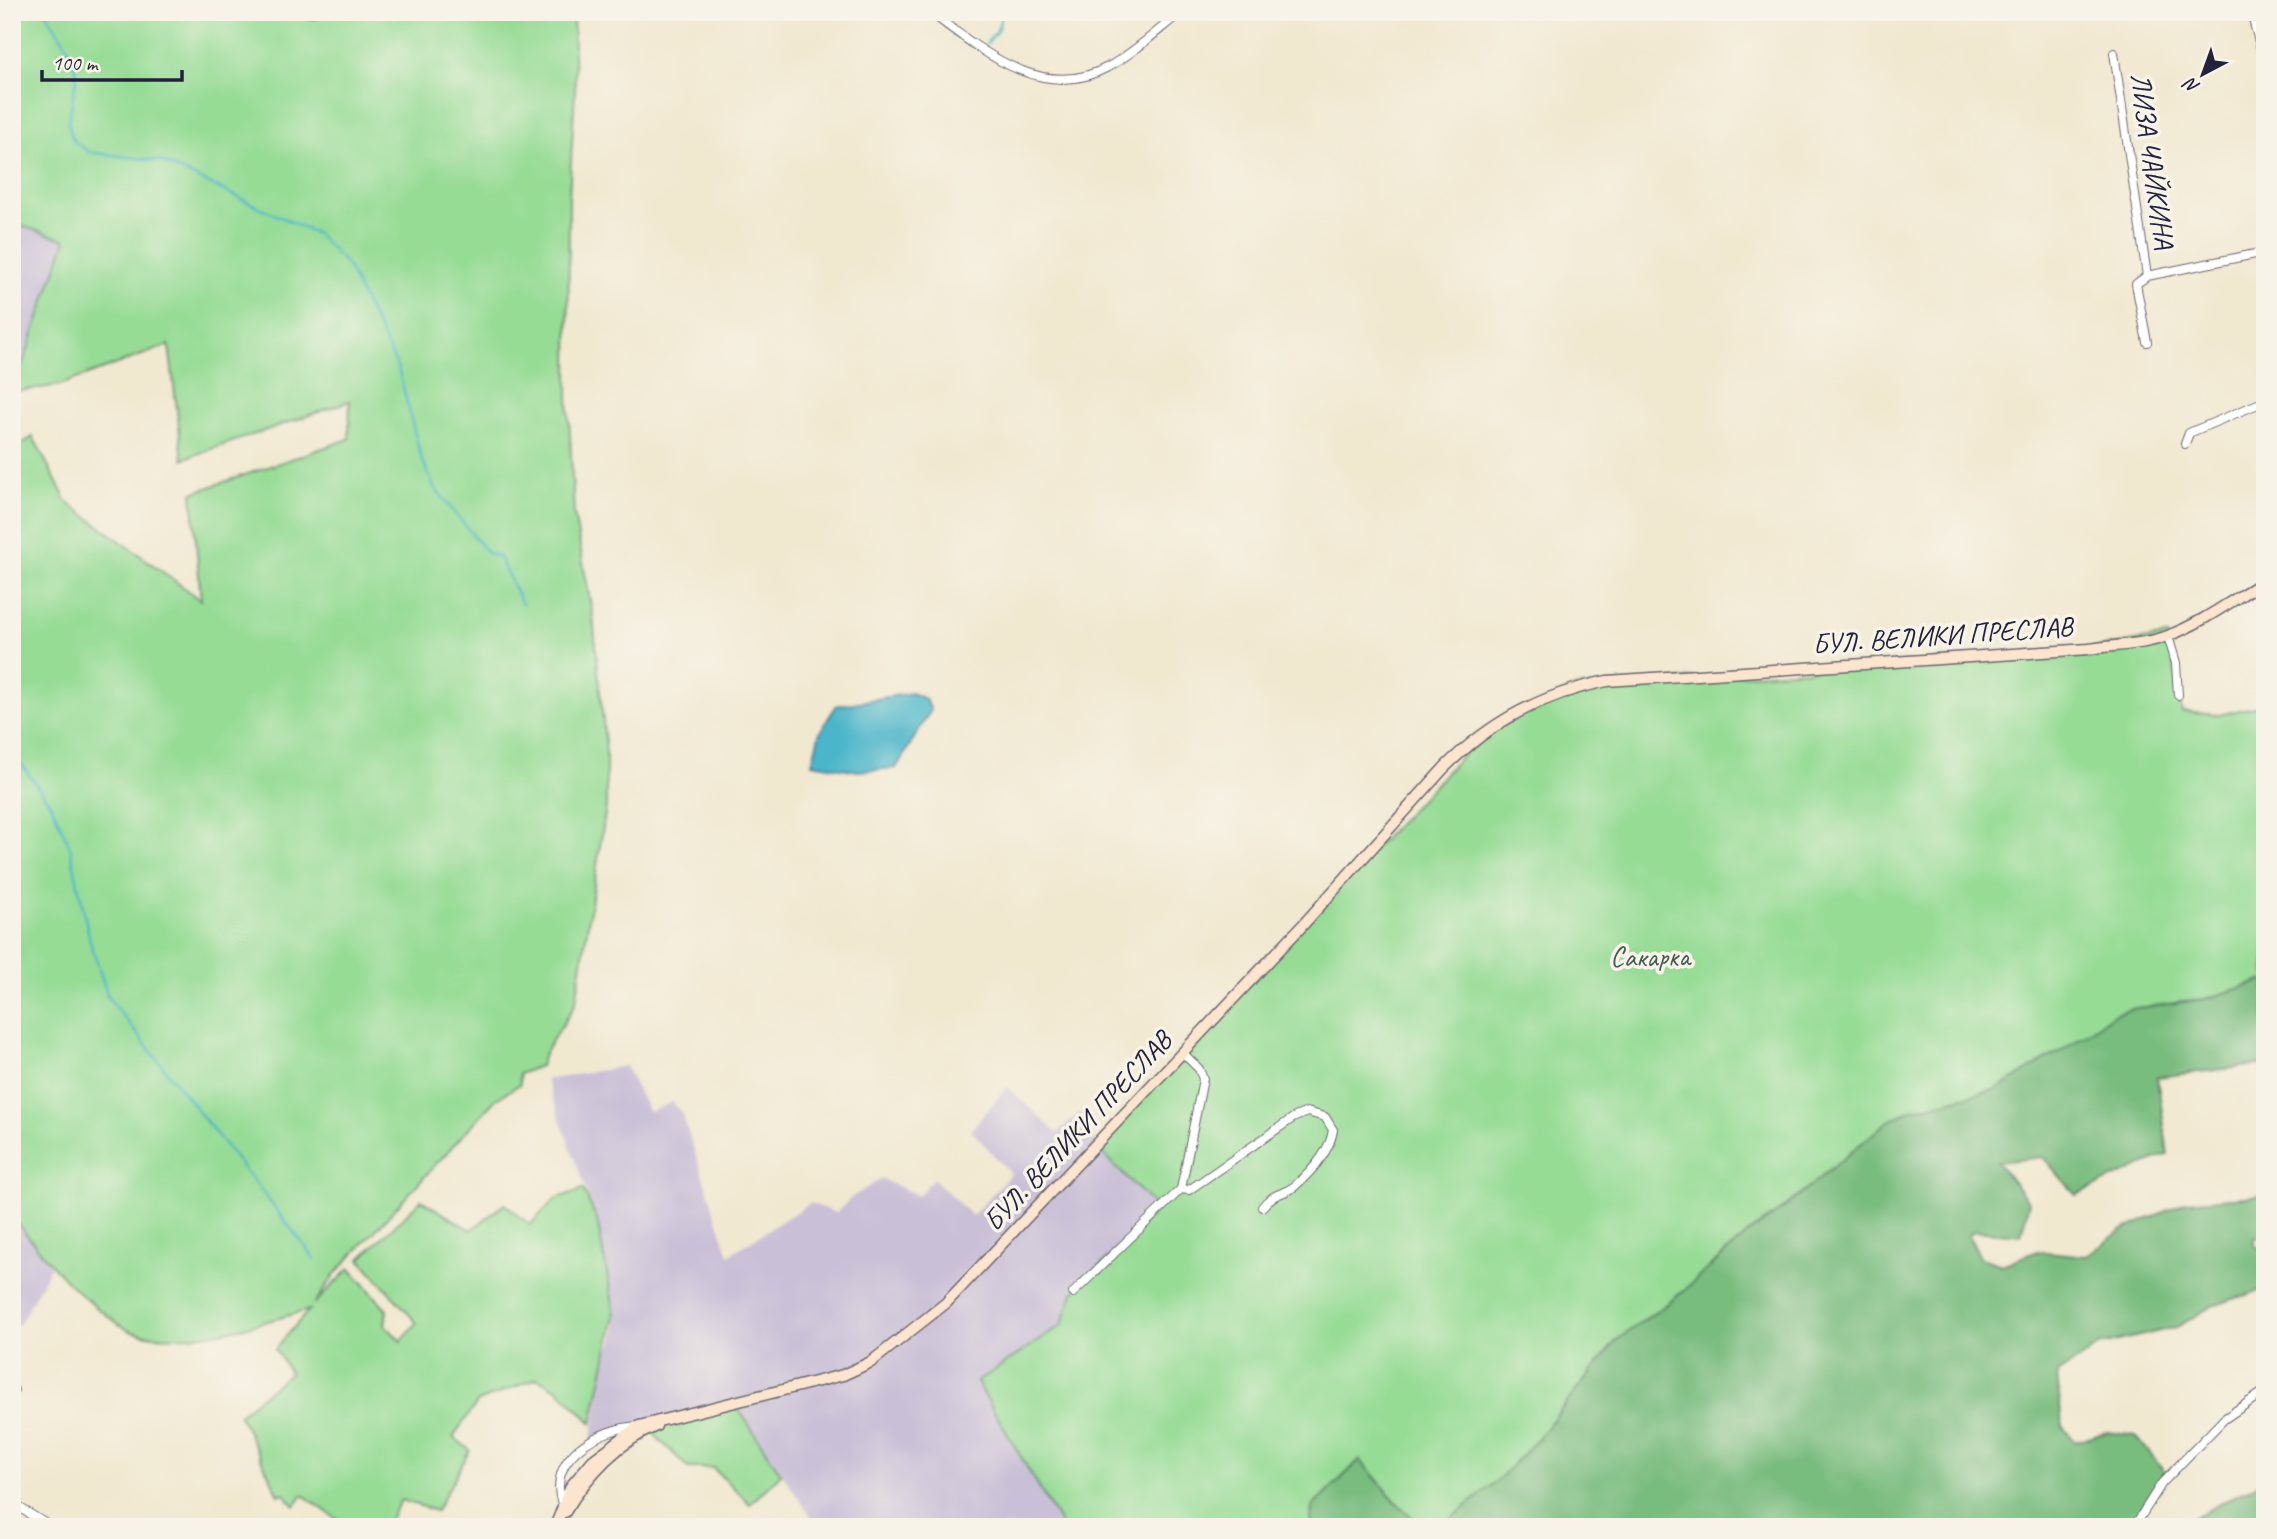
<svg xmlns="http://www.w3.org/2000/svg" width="2277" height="1539" font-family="Caveat,sans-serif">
  <rect width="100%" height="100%" fill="#f7f3e8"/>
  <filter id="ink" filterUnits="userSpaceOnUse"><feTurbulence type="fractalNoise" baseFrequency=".0143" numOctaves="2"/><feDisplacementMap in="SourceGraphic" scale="14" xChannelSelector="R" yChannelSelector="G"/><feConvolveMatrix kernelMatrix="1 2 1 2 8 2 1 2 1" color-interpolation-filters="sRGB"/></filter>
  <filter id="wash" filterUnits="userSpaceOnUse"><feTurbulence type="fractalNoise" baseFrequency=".00686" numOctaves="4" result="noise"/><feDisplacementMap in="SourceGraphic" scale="28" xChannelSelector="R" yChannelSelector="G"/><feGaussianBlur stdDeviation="1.57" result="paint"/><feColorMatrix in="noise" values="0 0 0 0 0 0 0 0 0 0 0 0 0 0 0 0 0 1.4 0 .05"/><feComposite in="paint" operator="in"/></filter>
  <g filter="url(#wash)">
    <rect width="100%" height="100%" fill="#f1e8d0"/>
    <!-- industrial -->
    <path fill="#c9bfd7" d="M12,223l55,17 -54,152h-1z
      M625,1066l24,46 24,-10 9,12 47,141 81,-52 26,10 16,-16 29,-18 38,17 14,-18 39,38 39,-42 -40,-44 36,-43 50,46 23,-20 10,7 5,26 64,63 -86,84 -11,32 -85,57 85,145h-244l-84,-125 -143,38 14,-75 10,-33v-17l-18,-95 -51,-140z
      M12,1216l39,50 -32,59h-7z"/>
    <!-- green -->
    <path fill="#96dc95" stroke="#5c7f68" stroke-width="2" d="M12,12h561l2,78 -6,107 -1,200 6,117 19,103 13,135v55l-30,194c-10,24 -29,40 -36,65l-21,8 1,10 -25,16 -159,173 -22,31 36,-36 37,42 -2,15 16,16 16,-18 -57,-64 61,-59 50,30 34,-26 25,21 25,-26 28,-10 14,31 18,95 -23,108 -33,-33 -22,-12 -59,24 -25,35 17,13 -34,61 -35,-11 -16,27h-37l-45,-32 -8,11 -12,-13 -4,2 -40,-81 51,-41 -15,-24 34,-39c-55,14 -122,38 -179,21 -7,-3 -15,-10 -22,-15 -39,-27 -67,-63 -96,-100v-766l21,-13 34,65 134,98 -9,-107 157,-54 1,-38 -167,58 -14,-114 -109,40 -47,7 53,-152 -54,-17z
      M2168,636l14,76 37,3 46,-11v276l-59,19 -25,2 -112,45 -72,43 -86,21 -24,12 -103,86 -38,27 -71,63 -58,42 -78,97 -40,43 -53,45 -24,2 -25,-24 -37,-43 -48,47 -1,20h-249l-85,-145 85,-57 11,-32 85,-84 -63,-63 391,-416 91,-43 512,-38z
      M734,1402l47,72 -31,30 -37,-36h-25l-39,-39z"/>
    <!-- forest -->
    <path fill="#78bc7e" stroke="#4d6f5c" stroke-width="2" d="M2265,980v84l-108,13 11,77 -92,41 -33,-38 -46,5 32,40 -8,33 -47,-4 -6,4 13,23 21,7 35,-14 50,5 32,-24 67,-30 79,-7v41l-11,2v7l11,7v37l-53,17 -35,21 -76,18 -44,29 5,52 14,16 31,-10 29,4 30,38 -37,53h-688l58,-48 40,-42 78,-97 58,-42 71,-63 38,-27 103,-86 24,-12 86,-21 72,-43 45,-32 16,-5 76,-10z
      M1360,1460l37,43 25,24h-111l1,-20z
      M2265,1478v49h-89l78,-41z"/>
    <!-- water -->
    <path fill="#4cb6ca" stroke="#376c82" stroke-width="2" d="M911,693l14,6 6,11 -35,58 -38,3 -46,-8 8,-31 16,-26z"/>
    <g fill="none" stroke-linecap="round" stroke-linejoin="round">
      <!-- stream -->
      <path stroke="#4cb6ca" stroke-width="2.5" d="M46,12l23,38 8,25 -9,48 5,17 16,12 71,9 157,73 29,30 52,104 23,89 13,30 53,66 12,4 23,47
        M987,43l10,-12 6,-19
        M17,758l35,48 18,41 20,94 18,56 207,262"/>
    </g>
  </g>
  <g filter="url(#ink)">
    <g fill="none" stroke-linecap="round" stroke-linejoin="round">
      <!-- minor casing -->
      <g stroke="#6a676f" stroke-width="10">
        <path id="minor" d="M262,12h53
          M930,12c51,38 112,91 178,55 26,-14 50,-37 73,-55
          M2251,12l14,52
          M2114,53l33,223
          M2147,342l-11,-58 11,-8 118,-24
          M2185,444l4,-11 76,-32
          M2168,636l8,27 2,32
          M1181,1189l22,-110 -4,-10 -17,-17
          M1073,1293l108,-104 8,1 104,-72 14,-6 18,5 8,13c-3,21 -22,42 -38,56 -12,9 -21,6 -33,21
          M12,1393l2,-3
          M12,1503l39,24
          M562,1504c-16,-47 37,-76 77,-78
          M2134,1527l28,-44 62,-64 41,-28"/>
      </g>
      <!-- secondary casing -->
      <g stroke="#6a676f" stroke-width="13">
        <path id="secondary" d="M565,1512c22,-36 52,-69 91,-86
          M555,1527l16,-41 22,-26 46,-34 204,-51 28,-13 75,-59 355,-376 143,-159c47,-47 99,-74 163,-87l482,-32c26,-4 57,-4 81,-14 34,-13 63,-36 95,-54"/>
      </g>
      <!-- minor -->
      <use href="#minor" stroke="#fff" stroke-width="8"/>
      <!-- secondary -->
      <use href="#secondary" stroke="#fce5cf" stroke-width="10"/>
    </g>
  </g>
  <g text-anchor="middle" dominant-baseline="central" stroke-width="7" stroke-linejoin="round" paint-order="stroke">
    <!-- street labels -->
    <g font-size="28" fill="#22223b" stroke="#f7f3e8">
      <text transform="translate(2153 161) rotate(82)">ЛИЗА ЧАЙКИНА</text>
      <text transform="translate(1942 635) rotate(-4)">БУЛ. ВЕЛИКИ ПРЕСЛАВ</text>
      <text transform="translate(1077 1131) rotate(-47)">БУЛ. ВЕЛИКИ ПРЕСЛАВ</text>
    </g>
    <!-- park labels -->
    <g font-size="28" fill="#455a56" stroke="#f7f3e8">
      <text x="1650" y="956">Сакарка</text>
    </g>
  </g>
  <!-- margin -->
  <rect width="2277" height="1539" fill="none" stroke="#f7f3e8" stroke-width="42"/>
  <!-- north arrow -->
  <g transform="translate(2203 74) rotate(221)" stroke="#f7f3e8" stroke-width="5" paint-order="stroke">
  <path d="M0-5L12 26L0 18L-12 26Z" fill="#22223b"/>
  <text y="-10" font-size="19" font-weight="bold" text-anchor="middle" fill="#22223b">N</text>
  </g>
  <!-- scale -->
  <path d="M42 70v10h140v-10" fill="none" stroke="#22223b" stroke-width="3.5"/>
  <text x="52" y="70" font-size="21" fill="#22223b" stroke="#f7f3e8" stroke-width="5" paint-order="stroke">100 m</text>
</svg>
